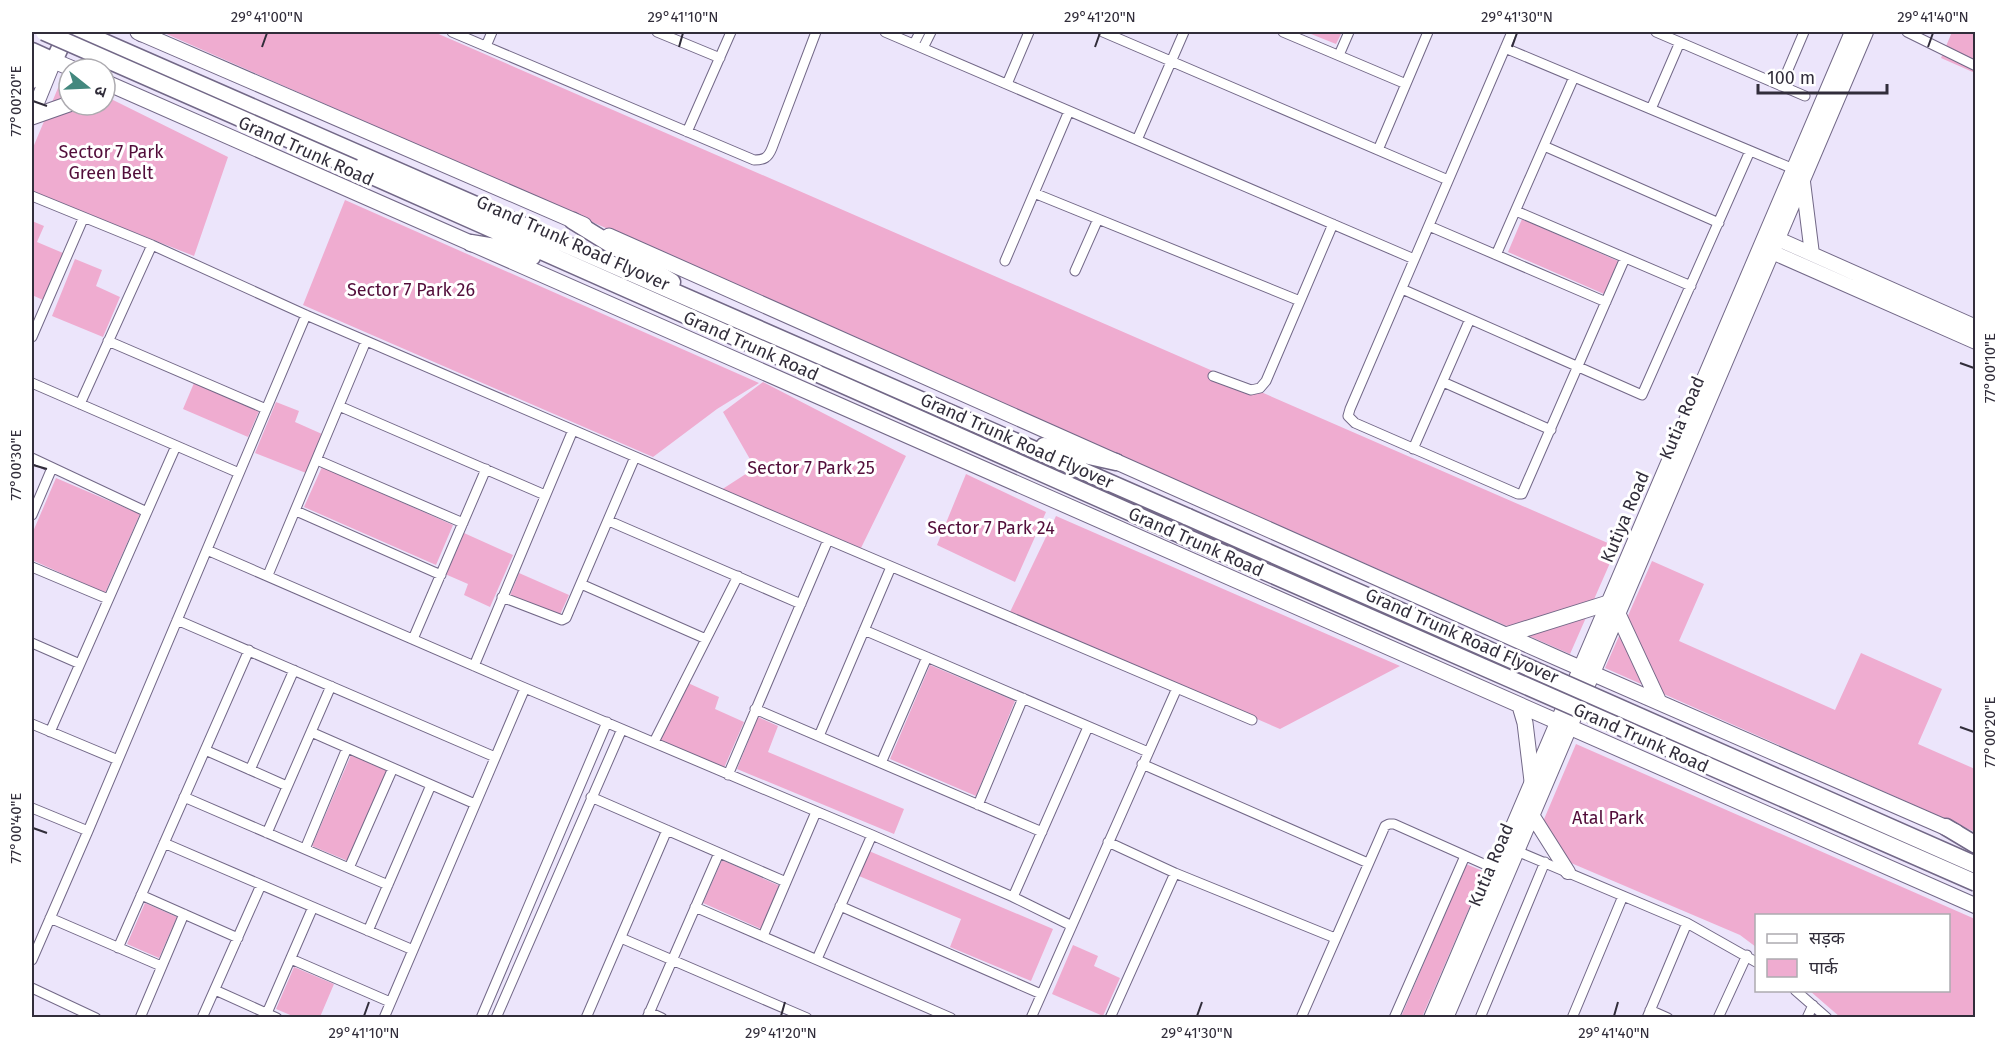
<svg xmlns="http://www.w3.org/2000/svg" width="2007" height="1049" font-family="'Fira Sans','Noto Sans Devanagari',sans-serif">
  <rect width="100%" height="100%" fill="#ece5fb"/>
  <!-- green -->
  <path fill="#efacd0" d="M162,32h272l1183,515 -47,107z
    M1306,32h36l-6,12z
    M1952,32h23v41l-34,-15z
    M63,76l6,3v26h36v-9l123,61 -34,99 -162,-64v-42z
    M345,200l414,183 -42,26 -64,48 -350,-152z
    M1522,219l96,42 -14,33 -96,-42z
    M32,221l12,5 -7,16 26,11 -20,47 -11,-5z
    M75,259l27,11 -6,16 24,11 -17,40 -51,-21z
    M763,382l143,74 -45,92 -140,-58 34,-22 -32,-56z
    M194,383l65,28 -11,26 -65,-28z
    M276,402l23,9 -4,11 27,12 -16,39 -51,-20z
    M322,467l131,58 -17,40 -132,-58z
    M966,474l80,38 -31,70 -78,-37z
    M56,478l84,36 -35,79 -73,-33v-26z
    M1056,516l344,150 -120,63 -270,-117z
    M464,533l49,22 -23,52 -26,-12 4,-11 -23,-10z
    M1652,561l52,23 -25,57 156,69 26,-57 81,36 -24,55 57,25v63l-370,-164z
    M519,573l50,22 -11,24 -49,-21z
    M930,665l85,36 -39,95 -86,-37z
    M688,683l31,14 -4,12 29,13 -20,46 -65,-29z
    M758,717l20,9 -10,26 136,57 -10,25 -157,-65z
    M1576,744l399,175v98h-135l-30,-26 138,-1v-74h-192v31l-16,-12 -176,-75 -22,-36z
    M351,755l36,15 -39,91 -36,-15z
    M869,851l184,78 -22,52 -81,-34 11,-28 -102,-43z
    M722,860l58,26 -19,43 -58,-26z
    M1466,864l19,8 -63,145h-21z
    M145,903l32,14 -18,41 -32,-14z
    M1073,945l25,11 -4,10 26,12 -17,38 -51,-22z
    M294,967l40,17 -14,33h-25l-19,-8z"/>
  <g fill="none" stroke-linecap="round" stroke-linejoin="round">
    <!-- street casing -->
    <g stroke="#726887" stroke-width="11">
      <path id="street" d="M452,32l302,128c10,0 14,-2 18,-12l44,-116
        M657,32l63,26
        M885,32l529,227
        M1103,32l345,148
        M1283,32l123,52
        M1512,32l-162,377 -2,7 7,7 163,71h4l103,-236
        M1656,32l149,64
        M1907,32l69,34
        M914,44l6,-12
        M486,46l6,-14
        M923,48l8,-16
        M1505,48l291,122
        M1339,55l10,-23
        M1007,84l22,-52
        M1781,86l23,-54
        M1651,109l29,-67
        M687,132l44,-100
        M1137,140l47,-108
        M1544,146l175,77
        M1378,150l50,-118
        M1034,193l266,108
        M32,196l120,49 154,70 476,205 470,200
        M1516,211l175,75
        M1429,226l177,76
        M1496,255l78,-178
        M1005,261l64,-150
        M1075,271l23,-52
        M1402,289l240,106 108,-244
        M32,337l51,-118
        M108,341l158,68
        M1213,376l38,14 9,-2 6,-7 67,-157
        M1443,382l108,48
        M32,383l207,90
        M80,404l72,-159
        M339,406l206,89
        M1413,449l57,-130
        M32,458l115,54
        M317,460l146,63
        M296,511l145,64
        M32,515l20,-47
        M609,521l192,83
        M207,550l318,138 347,147 141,62 57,28
        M32,567l76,32
        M268,575l98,-234
        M581,584l125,55
        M502,597l60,23 4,-2 69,-161
        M177,620l318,137
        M864,630l284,122
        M413,639l73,-170
        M32,643l48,21
        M474,666l99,-236
        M755,709l287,123
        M32,724l86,36
        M50,732l126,-286
        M311,732l164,72
        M819,736l72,-169
        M654,742l84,-166
        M205,750l82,36
        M881,763l46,-106
        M1142,764l226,99
        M250,770l44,-100
        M728,775l100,-235
        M184,797l204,88
        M591,797l195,85
        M978,805l45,-107
        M32,808l56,23
        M267,833l64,-147
        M1108,842l67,31 160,65
        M164,843l249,107
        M305,849l42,-101
        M1512,849l175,74 69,39
        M349,868l44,-100
        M141,895l97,43
        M1013,897l75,-170
        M840,906l201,88
        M695,907l256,111
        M50,918l111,48
        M368,931l63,-146
        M763,936l53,-124
        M621,938l186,80
        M118,948l131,-298
        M291,959l99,43
        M817,959l55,-124
        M32,960l56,-129 218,-516
        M32,988l64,30
        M215,990l62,28
        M1795,990l32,28
        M1650,1010l18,8
        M649,1012l13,6
        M267,1013l46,-106
        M140,1018l44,-104
        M202,1018l59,-133
        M384,1018l141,-330
        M481,1018l126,-296
        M496,1018l126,-289
        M586,1018l81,-188
        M647,1018l72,-165
        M1031,1018l146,-330
        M1110,1018l65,-145
        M1301,1018l84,-192 4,-2h5l101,45
        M1394,1018l71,-162
        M1480,1018l65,-156
        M1572,1018l51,-122
        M1647,1018l40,-95
        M1718,1018l29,-63
        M1807,1018l6,-13"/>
    </g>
    <!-- secondary casing -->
    <g stroke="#726887" stroke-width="16">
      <path id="secondary" d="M32,81l10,-25
        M32,115l22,-54
        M1803,182l9,72
        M1770,240l8,-1 198,88
        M1767,247l5,5 204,90
        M1532,815l36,57
        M1431,1018l421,-986
        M1446,1018l420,-986"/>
    </g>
    <!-- primary casing -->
    <g stroke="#726887" stroke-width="17">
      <path id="primary" d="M138,32l446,193
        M54,61l19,8
        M105,82l1871,824
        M32,117l37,-13
        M609,236l955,425 392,171
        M1618,614l41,88
        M1506,635l102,-32
        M1520,706l5,17 7,58"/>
    </g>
    <!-- highway casing -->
    <g stroke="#726887" stroke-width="19">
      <path id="highway" d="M81,32l1107,485
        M141,32l1,1
        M32,51l22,10 13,-29
        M354,168l825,366
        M573,221l99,61
        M471,243l30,5 31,9
        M1044,446l72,16
        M1946,827l30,18"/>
    </g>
    <!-- street -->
    <use href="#street" stroke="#fff" stroke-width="9"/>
    <!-- secondary -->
    <use href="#secondary" stroke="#fff" stroke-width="14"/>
    <!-- primary -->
    <use href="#primary" stroke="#fff" stroke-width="15"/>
    <!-- highway -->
    <use href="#highway" stroke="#fff" stroke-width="16"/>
    <!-- highway-bridge casing -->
    <g stroke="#726887" stroke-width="19" stroke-linecap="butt">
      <path id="highway-bridge" d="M44,32l310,136
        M1188,517l788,348
        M1179,534l797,349"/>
    </g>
    <!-- highway-bridge -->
    <use href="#highway-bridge" stroke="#fff" stroke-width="16"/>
  </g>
  <!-- ticks -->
  <path fill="none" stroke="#312d3a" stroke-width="2" d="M262,47l5,-14M679,47l4,-14M1095,47l5,-14M1512,47l5,-14M1928,47l5,-14M33,101l14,5M1960,363l14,5M33,465l14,4M1960,727l14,5M33,828l14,5M364,1016l5,-14M781,1016l4,-14M1197,1016l5,-14M1614,1016l4,-14"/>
  <g text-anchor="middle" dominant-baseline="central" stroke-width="6" stroke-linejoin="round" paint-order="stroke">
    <!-- street labels -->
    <g font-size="18" fill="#312d3a" stroke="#fff">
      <text transform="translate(306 151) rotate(24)">Grand Trunk Road</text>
      <text transform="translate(573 243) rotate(24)">Grand Trunk Road Flyover</text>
      <text transform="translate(751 346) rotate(24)">Grand Trunk Road</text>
      <text transform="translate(1682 418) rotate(-67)">Kutia Road</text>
      <text transform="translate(1017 441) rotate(24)">Grand Trunk Road Flyover</text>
      <text transform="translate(1625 517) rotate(-67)">Kutiya Road</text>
      <text transform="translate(1196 542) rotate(24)">Grand Trunk Road</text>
      <text transform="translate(1462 636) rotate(24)">Grand Trunk Road Flyover</text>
      <text transform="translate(1641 738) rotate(24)">Grand Trunk Road</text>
      <text transform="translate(1491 865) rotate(-67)">Kutia Road</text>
    </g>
    <!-- park labels -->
    <g font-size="18" fill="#520d3a" stroke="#fff">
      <text x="111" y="152">Sector 7 Park<tspan x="111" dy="21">Green Belt</tspan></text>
      <text x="411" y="290">Sector 7 Park 26</text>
      <text x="811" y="468">Sector 7 Park 25</text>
      <text x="991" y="528">Sector 7 Park 24</text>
      <text x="1608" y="818">Atal Park</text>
    </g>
  </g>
  <!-- border -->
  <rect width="2007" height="1049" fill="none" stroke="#ffffff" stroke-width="66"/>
  <!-- legend -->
  <rect x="1755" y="914" width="195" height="78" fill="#ffffff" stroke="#adabb0" stroke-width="1.5"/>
  <rect x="1767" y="934" width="30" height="9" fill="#ffffff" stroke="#adabb0" stroke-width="1.5"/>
  <text x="1809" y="944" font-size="18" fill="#312d3a">सड़क</text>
  <rect x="1767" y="959" width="30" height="18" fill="#efacd0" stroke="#adabb0" stroke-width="1.5"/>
  <text x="1809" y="974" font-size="18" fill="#312d3a">पार्क</text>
  <!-- north arrow -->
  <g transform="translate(87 87) rotate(108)"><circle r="28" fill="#ffffff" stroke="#adabb0" stroke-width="1.5"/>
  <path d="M0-4.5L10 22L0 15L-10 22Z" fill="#43887e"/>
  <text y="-9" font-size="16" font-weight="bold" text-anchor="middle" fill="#312d3a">उ</text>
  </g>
  <!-- scale -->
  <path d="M1758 84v9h129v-9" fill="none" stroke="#312d3a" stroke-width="3"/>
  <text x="1767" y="84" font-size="18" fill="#312d3a" stroke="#ffffff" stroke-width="4.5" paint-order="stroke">100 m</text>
  <rect x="33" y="33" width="1941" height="983" fill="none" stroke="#312d3a" stroke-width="2"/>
  <g font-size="15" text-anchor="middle" fill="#312d3a">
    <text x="267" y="22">29°41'00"N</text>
    <text x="683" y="22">29°41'10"N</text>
    <text x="1100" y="22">29°41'20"N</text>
    <text x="1517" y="22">29°41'30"N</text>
    <text x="1933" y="22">29°41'40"N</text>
    <text transform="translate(16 101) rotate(-90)" y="5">77°00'20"E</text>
    <text transform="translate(1990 368) rotate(-90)" y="5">77°00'10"E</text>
    <text transform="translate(16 465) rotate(-90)" y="5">77°00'30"E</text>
    <text transform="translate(1990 732) rotate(-90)" y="5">77°00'20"E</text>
    <text transform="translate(16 828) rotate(-90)" y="5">77°00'40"E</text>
    <text x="364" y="1038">29°41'10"N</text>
    <text x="781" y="1038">29°41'20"N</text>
    <text x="1197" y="1038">29°41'30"N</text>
    <text x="1614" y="1038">29°41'40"N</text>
  </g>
</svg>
